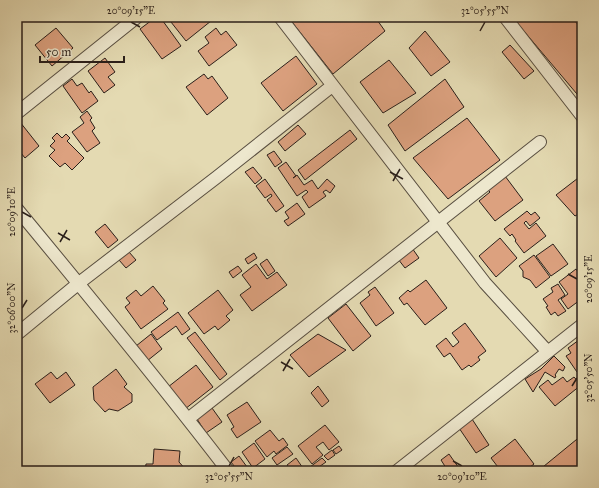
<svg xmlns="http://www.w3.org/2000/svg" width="599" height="488" font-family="'IM FELL Great Primer',serif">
  <rect width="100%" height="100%" fill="#e4dab2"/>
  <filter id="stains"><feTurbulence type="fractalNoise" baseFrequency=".005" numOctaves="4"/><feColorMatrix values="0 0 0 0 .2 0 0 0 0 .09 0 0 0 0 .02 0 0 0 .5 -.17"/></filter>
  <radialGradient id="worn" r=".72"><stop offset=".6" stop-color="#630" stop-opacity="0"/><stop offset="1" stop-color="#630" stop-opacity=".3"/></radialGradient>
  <!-- building -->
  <path fill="#dca17f" stroke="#2a1f1a" d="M156,17h4l21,29 -19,13 -22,-30z
    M167,17h49l-30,24z
    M288,17h87l10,14 -52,43z
    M473,17h11l-8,4z
    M512,17h60l10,13v70z
    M56,28l17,20 -21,18 -17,-21z
    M216,28l5,7 5,-4 11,14 -28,21 -11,-15 11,-8 -4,-6z
    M425,31l25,31 -19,14 -22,-28z
    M510,45l24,26 -10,8 -22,-27z
    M296,56l21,28 -34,27 -22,-28z
    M105,58l10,14 -7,5 7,8 -11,8 -16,-22z
    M389,60l27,33 -33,20 -23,-31z
    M204,74l4,5 4,-3 16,22 -21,17 -21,-28z
    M72,79l5,7 5,-3 7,10 2,-2 7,10 -16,12 -19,-27z
    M445,79l19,28 -59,44 -17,-26z
    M87,111l5,7 -2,2 5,8 -3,3 8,12 -13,9 -15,-20 12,-9 -4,-6z
    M467,118l33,42 -52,39 -35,-41z
    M20,122l19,24 -14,12 -8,-10v-24z
    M298,125l8,9 -21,17 -7,-9z
    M350,130l7,9 -52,41 -7,-10z
    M57,133l5,5 4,-4 4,4 -3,3 17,17 -12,12 -7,-7 -5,4 -11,-11 6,-6 -5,-4 5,-5 -3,-3z
    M274,151l8,11 -7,5 -8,-12z
    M286,162l10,14 -3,2 4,-3 7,10 8,-5 6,9 9,-10 8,7 -5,7 -4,-3 -3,2 3,4 -17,12 -7,-11 6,-5 -2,-2 -9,6 -19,-28z
    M253,167l9,11 -7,6 -10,-12z
    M582,175v37l-7,4 -19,-21z
    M505,176l18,24 -28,21 -16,-20 11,-9 -5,-5z
    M265,179l19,27 -8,6 -9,-12 5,-4 -1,-2 -6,4 -9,-12z
    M297,203l8,11 -17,12 -4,-5 5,-3 -4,-6z
    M527,211l4,4 4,-3 5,6 -10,8 -4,-5 -2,2 5,6 7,-6 10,13 -22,17 -9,-12 1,-1 -4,-6 -2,2 -6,-7z
    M105,224l13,16 -10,8 -13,-16z
    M500,238l17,20 -21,19 -17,-21z
    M553,244l15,20 -17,12 -15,-20z
    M412,248l7,10 -14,10 -7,-9z
    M129,252l7,8 -10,8 -7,-8z
    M254,253l3,5 -9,6 -3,-5z
    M534,255l16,22 -14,11 -6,-8 -7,-3v-6l-4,-5z
    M267,259l8,12 -7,5 -8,-12z
    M256,264l11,15 10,-7 10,13 -35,26 -12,-16 11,-8 -9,-12z
    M238,266l4,5 -9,7 -4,-6z
    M576,269l6,9v15l-5,4 3,3 -12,9 -7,-10 7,-5 -9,-12z
    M426,280l21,28 -22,17 -18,-22 -3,2 -5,-7 9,-8 2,2z
    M558,284l7,11 -7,5 8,11 -8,5 -3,-4 -4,3 -5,-8 2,-1 -5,-7 10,-7 -2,-4z
    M153,286l12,15 -2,2 5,6 -27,20 -16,-22 5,-4 -4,-5 10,-8 5,6z
    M375,287l19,26 -18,13 -16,-23 10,-8 -2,-3z
    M218,290l15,20 -7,6 4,4 -12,10 -3,-4 -11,8 -16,-21z
    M346,304l25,32 -18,15 -25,-33z
    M178,312l12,17 -8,6 -6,-9 -19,14 -6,-8z
    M465,323l21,28 -8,6 2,3 -9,7 -2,-2 -7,5 -12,-17 -6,4 -8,-11 10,-8 7,9 6,-5 -7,-9z
    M195,332l32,42 -7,6 -33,-42z
    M151,334l11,15 -15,12 -11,-15z
    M318,334l28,16 -37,27 -19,-22z
    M579,340l3,4v24l-5,4 -11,-16 5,-3 -3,-5z
    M554,356l11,11 -2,4 -4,-2 -4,6 1,1 -1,2 -10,-6 -12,20 -8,-13 16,-10z
    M196,365l17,22 -28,22 -17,-22z
    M116,369l11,15 -3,3 8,7v8l-14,9 -9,-2 -4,3 -11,-12 -1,-13z
    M51,372l6,7 9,-7 9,13 -25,18 -15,-19z
    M563,377l4,5 7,-5 7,8 -26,21 -16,-19 9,-7 4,5z
    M318,386l11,15 -7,6 -11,-14z
    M582,387v12l-1,1 -3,-5 2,-1 -2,-4z
    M247,402l14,20 -24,16 -6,-9 3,-2 -7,-12z
    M212,408l10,14 -16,11 -9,-14z
    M472,419l17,26 -13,8 -17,-25z
    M325,425l14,17 -10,8 -6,-8 -7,5 7,8 -11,9 -14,-18z
    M270,430l9,11 4,-3 5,7 -12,9 -2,-3 -7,6 -12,-16z
    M582,435v36h-44z
    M515,439l19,25 -9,7h-24l-10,-13z
    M254,443l11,16 -12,9 -11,-16z
    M339,446l3,4 -6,4 -3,-4z
    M287,447l6,7 -16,11 -5,-7z
    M154,449l26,2 -1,11 8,9h-42l1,-7h7z
    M332,450l3,5 -7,5 -4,-4z
    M449,454l12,17h-13l-7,-11z
    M239,456l11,15h-12l-7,-9z
    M296,458l9,13h-23l6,-4 -1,-2z
    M322,458l4,4 -13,9 -3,-4z"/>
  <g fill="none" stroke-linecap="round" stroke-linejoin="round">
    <!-- street casing -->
    <g stroke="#584e40" stroke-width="14">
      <path id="street" d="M280,17l205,266 62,68
        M505,17l77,99
        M17,113l120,-96
        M17,209c72,87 143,173 211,262
        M17,334l62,-51 138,-106 115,-91
        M188,419l352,-277
        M397,471l185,-146"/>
    </g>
    <!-- street -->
    <use href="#street" stroke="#ede7cd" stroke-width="12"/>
  </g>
  <!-- ticks -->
  <path fill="none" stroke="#2a1f1a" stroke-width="1.5" d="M131,22l9,5M480,31l5,-9M390,172l13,7M393,181l7,-12M22,212l9,5M58,233l12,7M60,242l7,-12M568,274l9,5M22,308l5,-8M281,362l12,7M283,371l7,-12M572,386l5,-8M453,461l9,5M229,466l5,-9"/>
  <!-- margin -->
  <rect width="599" height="488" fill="none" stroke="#e4dab2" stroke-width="44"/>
  <!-- scale -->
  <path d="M40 56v6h84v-6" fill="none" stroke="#2a1f1a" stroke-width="2"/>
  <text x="46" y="56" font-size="12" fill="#2a1f1a" stroke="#ede7cd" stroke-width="3" paint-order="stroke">50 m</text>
  <rect x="22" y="22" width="555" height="444" fill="none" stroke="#2a1f1a" stroke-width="1.5"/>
  <g font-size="10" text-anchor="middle" fill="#2a1f1a">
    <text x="131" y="14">20°09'15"E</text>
    <text x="485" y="14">32°05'55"N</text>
    <text transform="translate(11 212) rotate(-90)" y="4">20°09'10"E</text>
    <text transform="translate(588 279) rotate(-90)" y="4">20°09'15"E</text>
    <text transform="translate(11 308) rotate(-90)" y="4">32°06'00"N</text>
    <text transform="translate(588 378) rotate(-90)" y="4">32°05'50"N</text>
    <text x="229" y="480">32°05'55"N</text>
    <text x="462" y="480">20°09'10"E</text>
  </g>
  <rect width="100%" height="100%" filter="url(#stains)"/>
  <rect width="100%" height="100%" fill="url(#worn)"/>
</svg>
